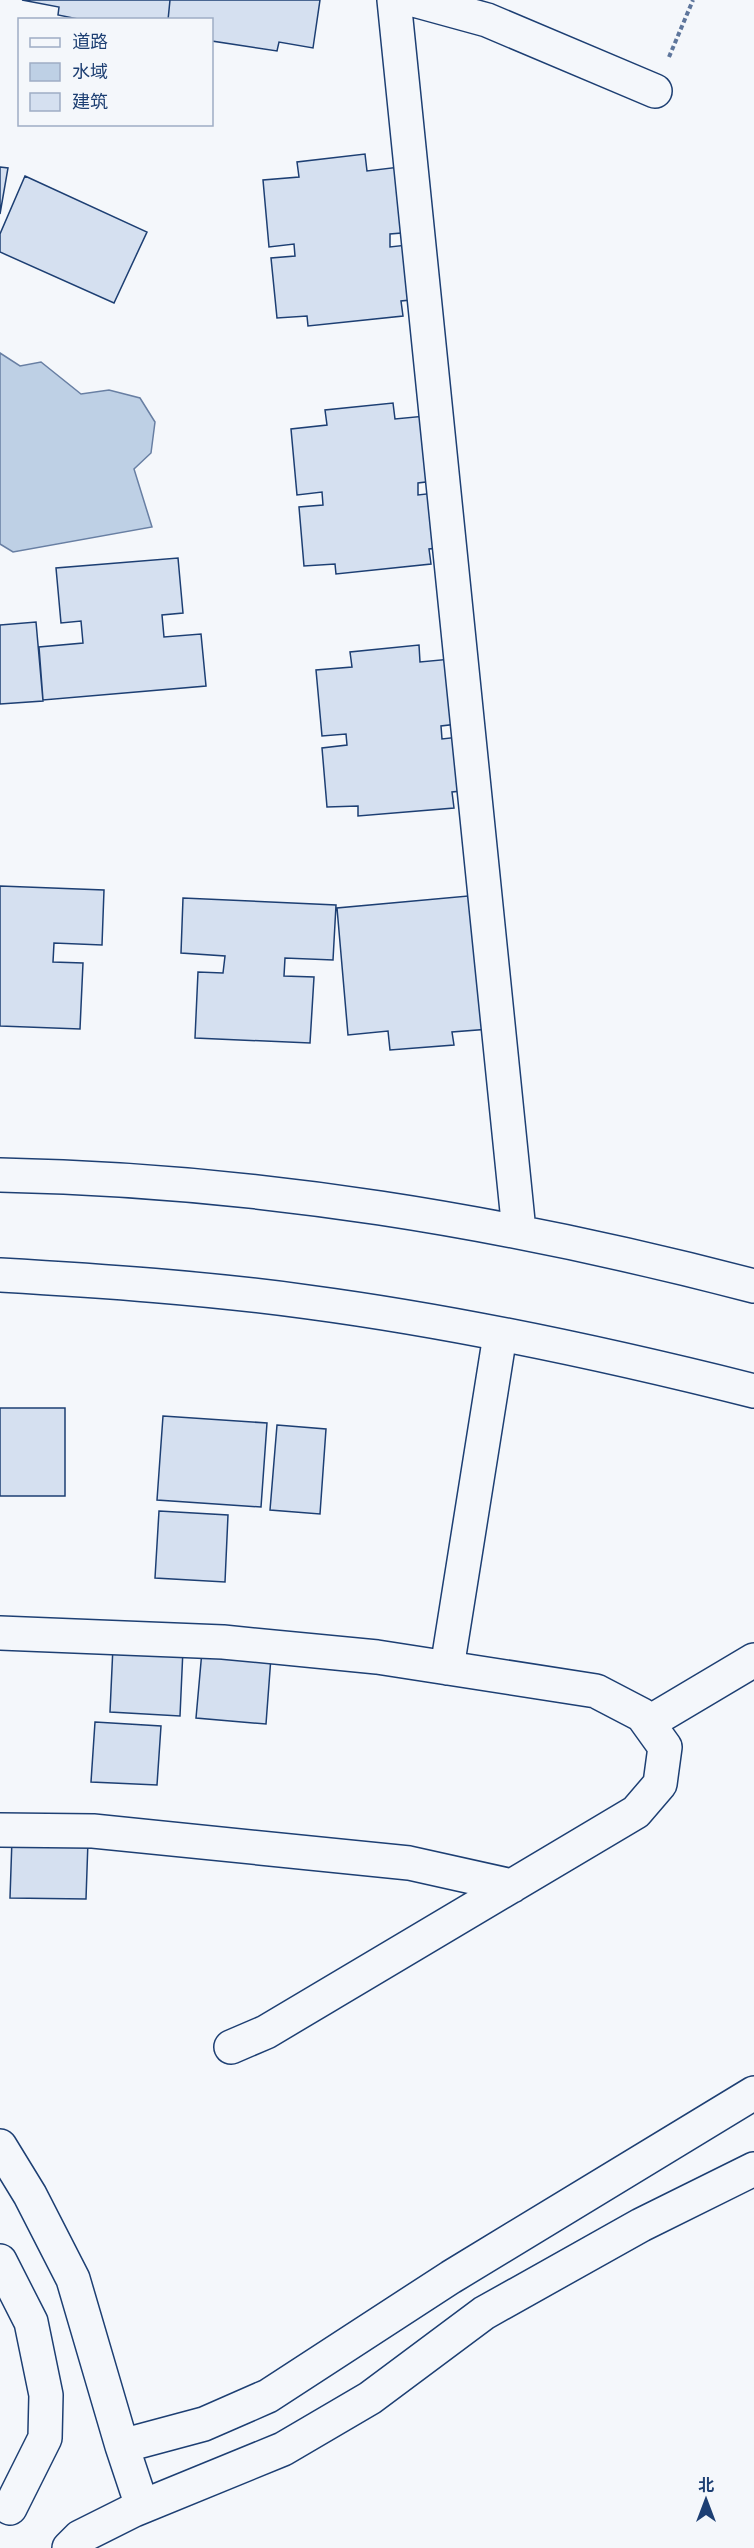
<svg xmlns="http://www.w3.org/2000/svg" width="754" height="2548" font-family="'Roboto Serif','Noto Sans SC',serif">
  <rect width="100%" height="100%" fill="#f4f7fb"/>
  <!-- water -->
  <path fill="#bed0e5" stroke="#687fa3" stroke-width="1.5" d="M0,353l20,13 21,-4 40,32 28,-4 31,8 15,24 -4,31 -17,16 18,58 -139,25 -13,-8z"/>
  <!-- building -->
  <path fill="#d5e0f0" stroke="#1d3f73" stroke-width="1.5" d="M22,0h148l-2,20h-85l-25,-5 1,-8z
    M170,0h150l-7,48 -34,-6 -2,9 -65,-10v-21h-44z
    M365,154l2,17 41,-5 6,66 -24,2v13l26,-3 5,55 -20,2 2,15 -95,10 -1,-10 -30,2 -6,-60 24,-2 -1,-12 -25,3 -6,-67 36,-3 -2,-15z
    M0,167l8,1 -8,46z
    M25,176l122,56 -33,71 -114,-51v-18z
    M393,403l2,16 41,-4 6,65 -24,3v12l26,-3 5,55 -20,2 2,15 -95,10 -1,-10 -31,2 -5,-59 24,-2 -1,-13 -25,3 -6,-66 36,-4 -2,-15z
    M178,558l5,55 -21,2 2,22 37,-3 5,52 -163,14 -4,-53 44,-4 -2,-22 -20,2 -5,-55z
    M36,622l7,79 -43,3v-79z
    M419,645l1,17 42,-4 4,65 -25,3 1,13 26,-3 4,54 -20,2 2,16 -96,8v-10l-31,1 -5,-59 25,-3 -1,-11 -24,2 -6,-66 36,-3 -2,-15z
    M0,886l104,4 -2,55 -48,-2 -1,19 30,1 -3,66 -80,-3z
    M479,895l11,134 -38,3 2,13 -64,5 -2,-19 -40,4 -11,-127z
    M183,898l153,7 -3,55 -48,-2 -1,18 30,1 -4,66 -115,-5 3,-66 25,1 2,-17 -44,-3z
    M0,1408h65v88h-65z
    M163,1416l104,7 -6,84 -104,-7z
    M277,1425l49,4 -6,85 -50,-4z
    M159,1511l69,4 -3,67 -70,-4z
    M113,1646l70,3 -3,67 -70,-4z
    M202,1651l69,6 -5,67 -70,-6z
    M95,1722l66,4 -4,59 -66,-3z
    M12,1839l76,2 -2,58 -76,-1z"/>
  <g fill="none" stroke-linecap="round" stroke-linejoin="round">
    <!-- street casing -->
    <g stroke="#1d3f73" stroke-width="36">
      <path id="street" d="M394,0l125,1231
        M414,0l73,20 168,71
        M0,1175c257,5 505,46 754,111
        M0,1275c103,6 206,13 308,27 150,20 299,52 446,89
        M0,1633l223,9 154,15 219,34 46,24 23,32 -5,37 -24,28 -370,220 -35,15
        M447,1668l53,-333
        M648,1723l106,-63
        M0,1830l93,1 316,32 103,23
        M0,2146l30,49 43,84 49,167 20,60
        M0,2261l31,61 15,73 -1,43 -35,70
        M122,2446l82,-22 64,-28 183,-119 303,-184
        M69,2548l11,-11 54,-27 149,-61 87,-51 114,-85 157,-88 113,-56"/>
    </g>
    <!-- path -->
    <path stroke="#5e769c" stroke-width="4" stroke-dasharray="4.5 3" stroke-linecap="butt" d="M669,57l24,-57"/>
    <!-- street -->
    <use href="#street" stroke="#f4f7fb" stroke-width="33"/>
  </g>
  <!-- legend -->
  <rect x="18" y="18" width="195" height="108" fill="#f4f7fb" stroke="#9eadc5" stroke-width="1.5"/>
  <rect x="30" y="38" width="30" height="9" fill="#f4f7fb" stroke="#9eadc5" stroke-width="1.5"/>
  <text x="72" y="48" font-size="18" fill="#1d3f73">道路</text>
  <rect x="30" y="63" width="30" height="18" fill="#bed0e5" stroke="#9eadc5" stroke-width="1.5"/>
  <text x="72" y="78" font-size="18" fill="#1d3f73">水域</text>
  <rect x="30" y="93" width="30" height="18" fill="#d5e0f0" stroke="#9eadc5" stroke-width="1.5"/>
  <text x="72" y="108" font-size="18" fill="#1d3f73">建筑</text>
  <!-- north arrow -->
  <g transform="translate(706 2500)" stroke="#f4f7fb" stroke-width="4.5" paint-order="stroke">
  <path d="M0-4.5L10 22L0 15L-10 22Z" fill="#1d3f73"/>
  <text y="-9" font-size="16" font-weight="bold" text-anchor="middle" fill="#1d3f73">北</text>
  </g>
</svg>
